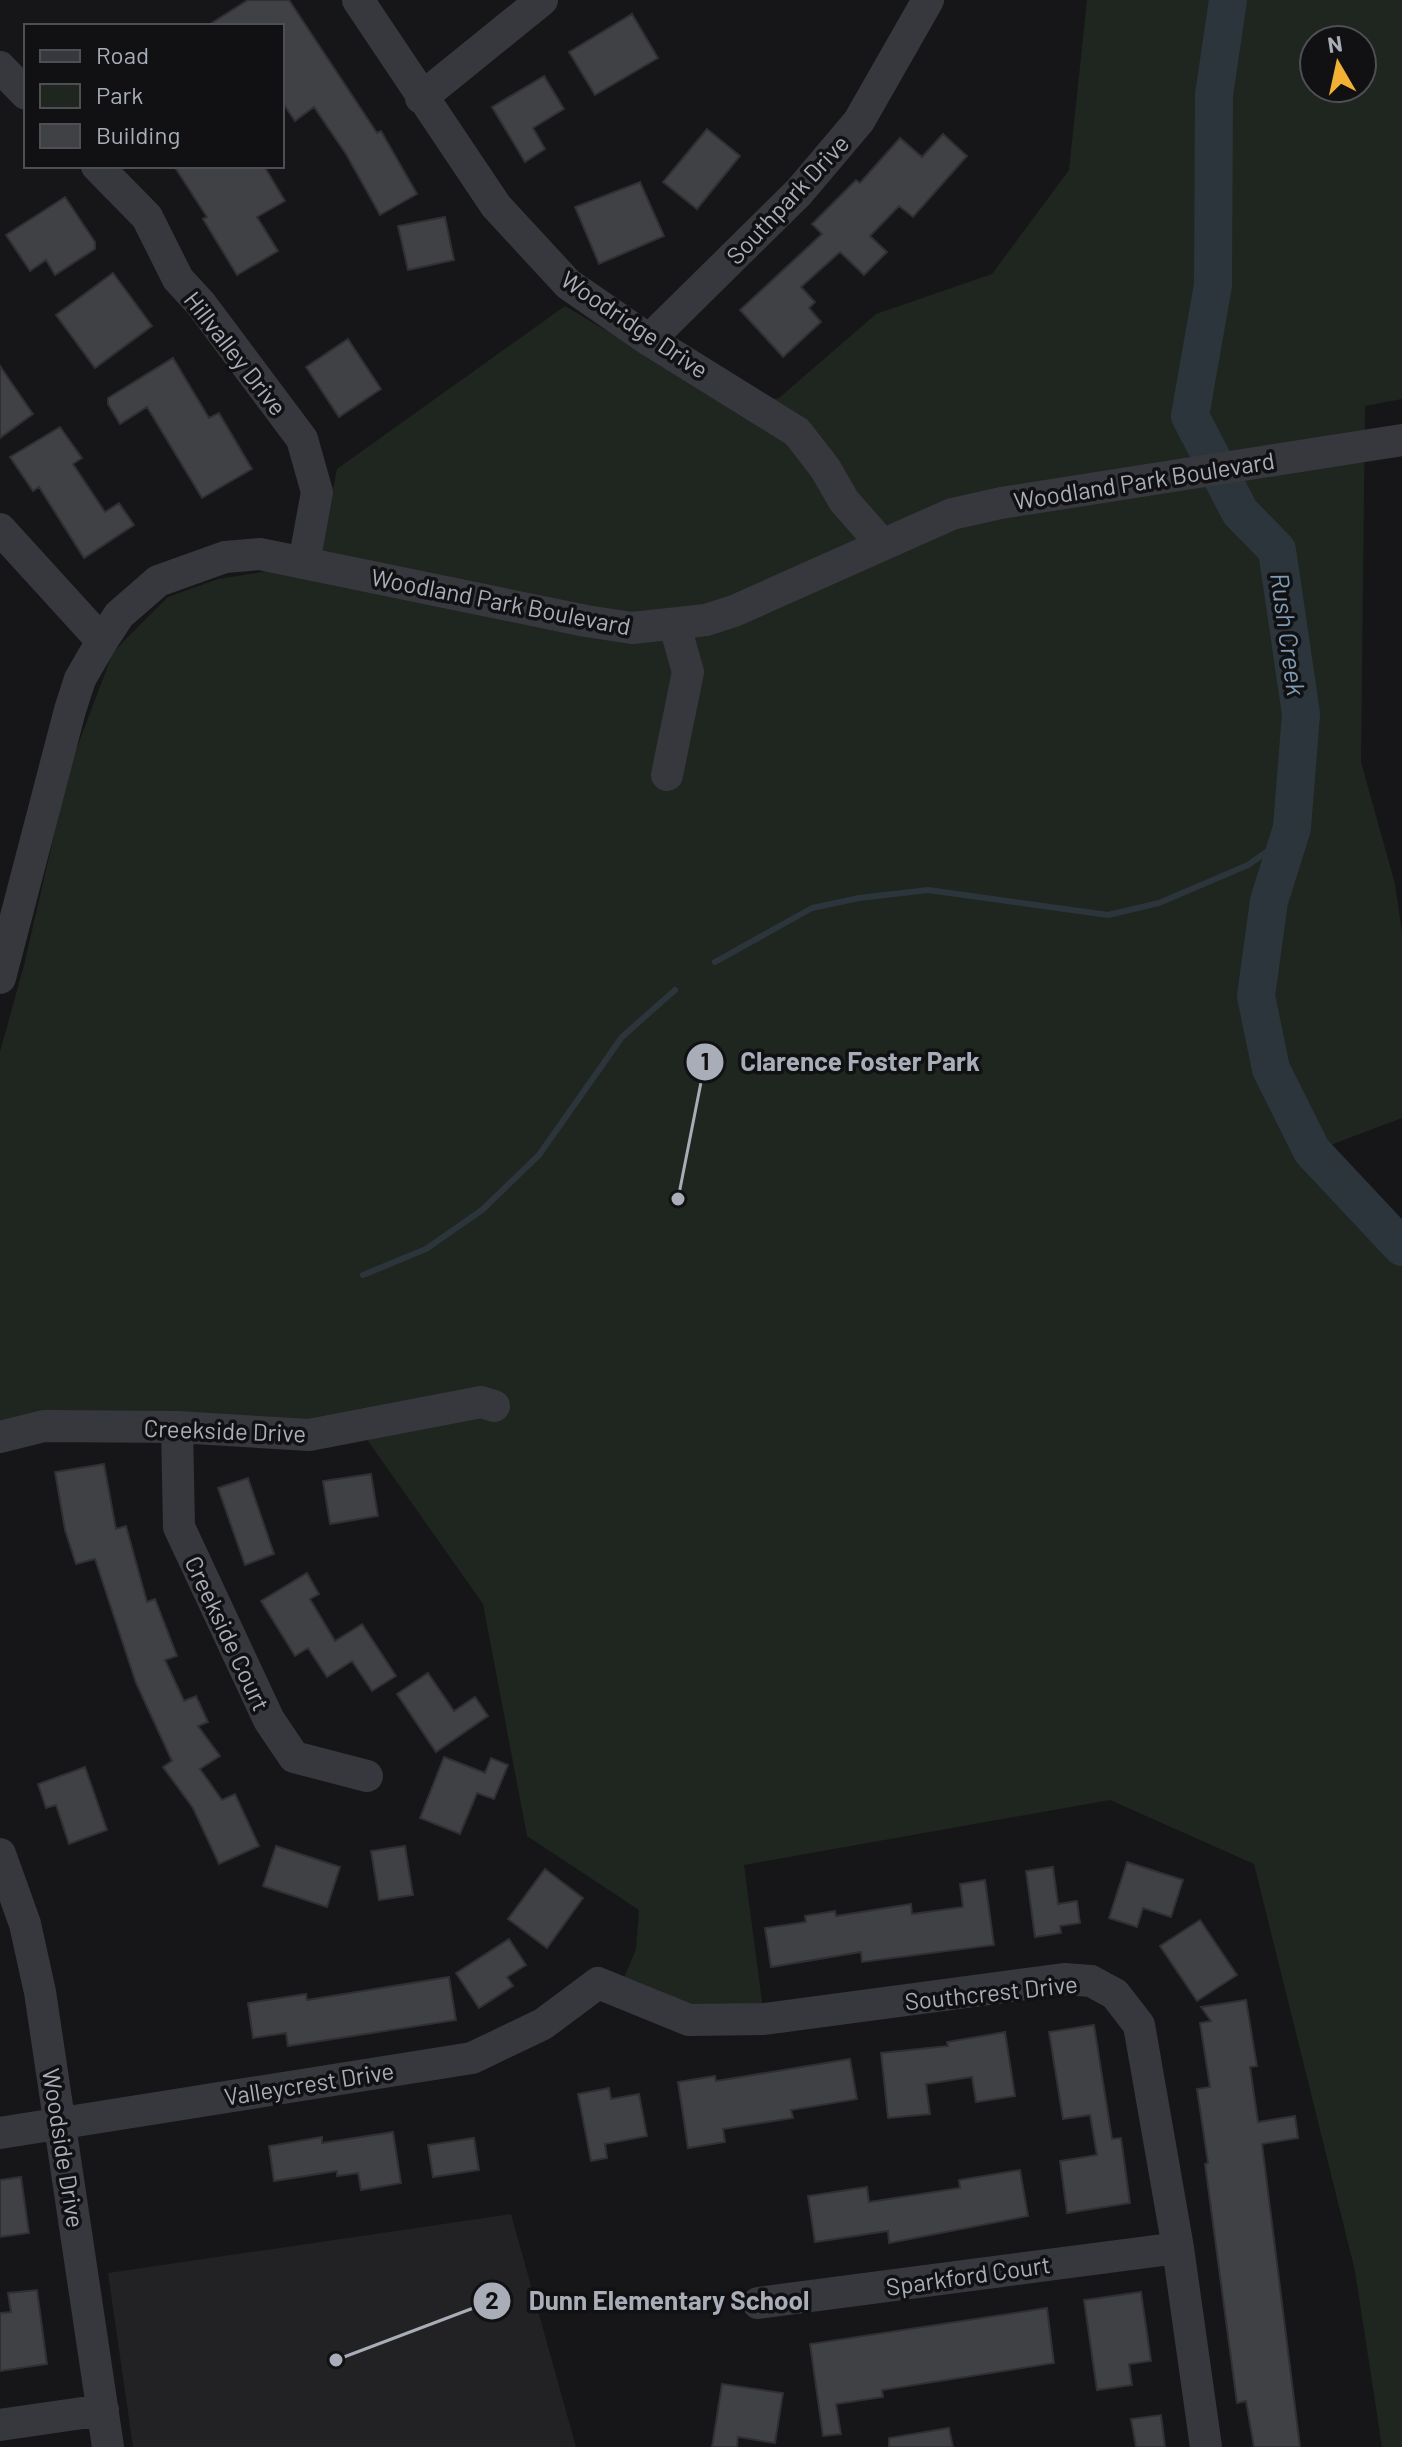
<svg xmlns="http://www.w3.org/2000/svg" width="1402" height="2447" font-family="Barlow,sans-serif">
  <rect width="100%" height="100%" fill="#161618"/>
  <!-- built -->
  <path fill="#222225" d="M511,2214l65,233h-443l-25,-174z"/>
  <!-- green -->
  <path fill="#1e261f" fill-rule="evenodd" d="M1087,0h315v399l-37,7 -4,356 34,122 7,48v186l-90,34 90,95v1200h-20l-27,-176 -101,-407 -144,-64 -366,65 19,144 -74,-3 -66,-26 13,-31 3,-39 -112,-74 -44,-232 -134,-190 -71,10 -278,-3v-369l24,-87 46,-199 43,-114 55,-55 50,-18 50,-8 47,9 22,-111 228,-163 165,98 49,-6 97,-84 116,-40 77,-104zM1314,40h48v48h-48z"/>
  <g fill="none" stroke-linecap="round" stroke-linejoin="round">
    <!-- stream -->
    <path stroke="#2c353c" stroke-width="6" d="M715,962l97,-54 47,-10 69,-8 180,25 51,-12 89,-38 41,-29
      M363,1275l63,-26 56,-39 57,-55 83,-118 53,-47"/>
    <!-- river -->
    <path stroke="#2c353c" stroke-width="38" d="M1228,0l-14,95 -1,190 -23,131 50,96 37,38 24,164 -9,114 -23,73 -13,95 15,73 41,82 90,96"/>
  </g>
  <!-- building -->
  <path fill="#404145" stroke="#303034" stroke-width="2" d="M248,0h41l88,133 4,-2 36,63 -37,21 -34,-61 -32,-47 -19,14 -13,-19v-76h-75z
    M632,14l26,44 -63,37 -26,-43z
    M544,76l20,33 -31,19 12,21 -20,13 -33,-55z
    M707,129l33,27 -43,53 -34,-27z
    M943,134l24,22 -54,61 -14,-11 -29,30 17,16 -23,23 -24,-23 -39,35 14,15 -6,6 12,14 -38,35 -43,-47 82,-76 -10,-10 44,-44 4,3 40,-45 22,19z
    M174,166h90l21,35 -28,16 21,34 -41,24 -34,-56 4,-2z
    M640,182l24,54 -65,28 -24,-57z
    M65,197l30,45v7l-40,26 -9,-15 -16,11 -24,-36z
    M445,217l9,43 -46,10 -10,-44z
    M113,273l39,53 -57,42 -39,-53z
    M348,339l33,50 -42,28 -33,-50z
    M173,358l36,60 10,-5 33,56 -50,29 -55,-91 -27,17 -12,-20v-6z
    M0,366l33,48 -33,24z
    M60,427l22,31 -9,6 32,48 14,-9 15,22 -50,33 -45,-71 -6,4 -23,-34z
    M104,1464l12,65 10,-3 21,76 8,-3 22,57 -12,4 19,41 12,-5 12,26 -10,4 22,30 -20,13 22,31 13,-6 24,52 -40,18 -26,-56 -30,-41 9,-6 -36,-78 -41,-124 -19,5 -11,-34 -10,-58z
    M371,1474l7,42 -48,8 -7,-43z
    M248,1478l26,76 -29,11 -27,-77z
    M307,1573l12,21 -9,5 25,42 27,-17 34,52 -24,15 -20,-30 -25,16 -19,-29 -13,8 -34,-55z
    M428,1673l26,38 21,-14 13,19 -52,36 -39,-58z
    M444,1757l41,16 6,-15 17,7 -14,34 -17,-6 -17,41 -40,-16z
    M85,1767l22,63 -38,14 -13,-39 -10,3 -8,-24z
    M276,1846l64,21 -13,40 -64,-21z
    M405,1846l8,49 -34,5 -8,-49z
    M1127,1862l56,18 -12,37 -28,-9 -6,19 -28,-9z
    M1053,1867l5,37 19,-3 3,22 -20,3 1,7 -26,4 -9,-66z
    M545,1869l38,29 -36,50 -39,-29z
    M985,1880l9,65 -132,17 -1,-10 -90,15 -6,-39 41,-6 -1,-6 30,-5 1,5 75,-12 1,10 51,-7 -3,-23z
    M1200,1920l37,55 -40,26 -37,-55z
    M509,1939l17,26 -19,12 6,9 -34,22 -23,-35z
    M449,1977l7,43 -168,26 -2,-13 -33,5 -5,-35 58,-9 1,6z
    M1246,2000l11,66 -7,1 8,55 37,-6 3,22 -36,6 38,303h-46l-8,-46 -9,2 -32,-239 3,-1 -11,-74 13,-2 -10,-64 11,-2 -10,-14z
    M1094,2025l18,114 9,-1 9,65 -63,10 -7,-52 37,-6 -7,-40 -27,4 -14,-87z
    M1005,2032l10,64 -39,6 -4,-25 -46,7 4,30 -42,4 -7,-65 67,-7 -1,-4z
    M850,2059l7,40 -66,11 2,8 -70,11 2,13 -37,6 -10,-66 37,-6 1,5z
    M609,2088l2,11 28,-5 8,42 -42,8 2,14 -16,3 -13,-67z
    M393,2132l8,51 -40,7 -3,-17 -21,3v-5l-63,10 -5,-35 53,-9v6z
    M474,2138l5,32 -46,7 -5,-32z
    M1020,2170l8,46 -139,27 -1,-12 -73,11 -7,-46 59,-9 2,15 91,-14 -1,-8z
    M21,2177l8,56 -29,4v-57z
    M37,2290l10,74 -47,7v-58l11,-1 -3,-19z
    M1141,2292l10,69 -22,3 3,21 -35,5 -13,-90z
    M1047,2308l7,55 -172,27 1,7 -47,7 5,30 -18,2 -13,-92z
    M722,2384l61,9 -8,50 -37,-6 -1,10h-25z
    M1161,2415l4,32h-29l-5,-28z
    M949,2428l4,19h-64v-9z"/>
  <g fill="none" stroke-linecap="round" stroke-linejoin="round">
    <!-- minor -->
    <path stroke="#37383d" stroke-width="32" d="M358,0l138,206 72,78 81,56 148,92 28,36 19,33 37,42
      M0,67l26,27
      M421,98l121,-98
      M97,166l50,51 31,62 23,25 101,135 15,53 -13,71
      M649,340l150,-148 60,-71 69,-121
      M0,529l102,112
      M667,775l21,-103 -13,-46
      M0,978l70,-268 10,-31 22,-38 17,-26 39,-34 67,-24 35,-3 326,67 46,7 74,-8 28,-9 218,-97 49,-11 401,-63
      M177,1427l2,100 90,193 25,37 73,19
      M0,1437l44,-11 133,1 132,8 172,-33 13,4
      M0,1854l25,70 15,68 68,455
      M0,2133l472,-75 71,-34 55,-41 91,37 75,-1 300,-40 27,2 24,13 24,31 39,223 28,199
      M758,2303l420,-55
      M0,2425l103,-15"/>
  </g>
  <g text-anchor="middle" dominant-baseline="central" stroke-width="7" stroke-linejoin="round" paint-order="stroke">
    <!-- street labels -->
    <g font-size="24" fill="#a8adb8" stroke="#111113">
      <text transform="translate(787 199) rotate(-47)">Southpark Drive</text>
      <text transform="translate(635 324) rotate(34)">Woodridge Drive</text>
      <text transform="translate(236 353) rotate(52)">Hillvalley Drive</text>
      <text transform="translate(1144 480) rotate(-9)">Woodland Park Boulevard</text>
      <text transform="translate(501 601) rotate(11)">Woodland Park Boulevard</text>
      <text transform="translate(225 1430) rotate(2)">Creekside Drive</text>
      <text transform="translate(228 1633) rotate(65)">Creekside Court</text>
      <text transform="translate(991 1992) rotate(-6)">Southcrest Drive</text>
      <text transform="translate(309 2083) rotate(-9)">Valleycrest Drive</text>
      <text transform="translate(64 2148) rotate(81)">Woodside Drive</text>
      <text transform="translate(968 2275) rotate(-8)">Sparkford Court</text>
    </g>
    <!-- water labels -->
    <g font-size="26" font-style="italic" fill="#7f9bb3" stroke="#111113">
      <text transform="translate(1289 634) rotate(82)">Rush Creek</text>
    </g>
  </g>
  <!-- callouts -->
  <path fill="none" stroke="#a8adb8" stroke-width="3" d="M678 1199L705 1062M336 2360L492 2301"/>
  <g fill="#a8adb8" stroke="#111113" stroke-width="3">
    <circle cx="678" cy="1199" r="8"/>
    <circle cx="336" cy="2360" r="8"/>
    <circle cx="705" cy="1062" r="20"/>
    <circle cx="492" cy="2301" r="20"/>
  </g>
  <g font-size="24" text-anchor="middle" font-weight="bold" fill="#111">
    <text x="705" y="1070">1</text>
    <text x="492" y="2309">2</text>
  </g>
  <g font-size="26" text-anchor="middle" font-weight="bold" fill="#a8adb8" stroke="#111113" stroke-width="7" stroke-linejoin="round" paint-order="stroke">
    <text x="860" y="1071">Clarence Foster Park</text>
    <text x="669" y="2310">Dunn Elementary School</text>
  </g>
  <!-- legend -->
  <rect x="24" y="24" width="260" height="144" fill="#111113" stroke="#4d4f55" stroke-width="2"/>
  <rect x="40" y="50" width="40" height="12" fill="#37383d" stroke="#4d4f55" stroke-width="2"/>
  <text x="96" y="64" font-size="24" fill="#a8adb8">Road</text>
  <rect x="40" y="84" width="40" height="24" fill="#1e261f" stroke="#4d4f55" stroke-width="2"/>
  <text x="96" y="104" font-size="24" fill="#a8adb8">Park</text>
  <rect x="40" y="124" width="40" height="24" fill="#404145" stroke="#4d4f55" stroke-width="2"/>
  <text x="96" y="144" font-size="24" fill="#a8adb8">Building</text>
  <!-- north arrow -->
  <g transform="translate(1338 64) rotate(351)"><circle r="38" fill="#111113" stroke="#4d4f55" stroke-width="2"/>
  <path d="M0-6L14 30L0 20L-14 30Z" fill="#f2b134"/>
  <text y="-12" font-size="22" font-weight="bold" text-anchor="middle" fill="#a8adb8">N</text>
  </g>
</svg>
